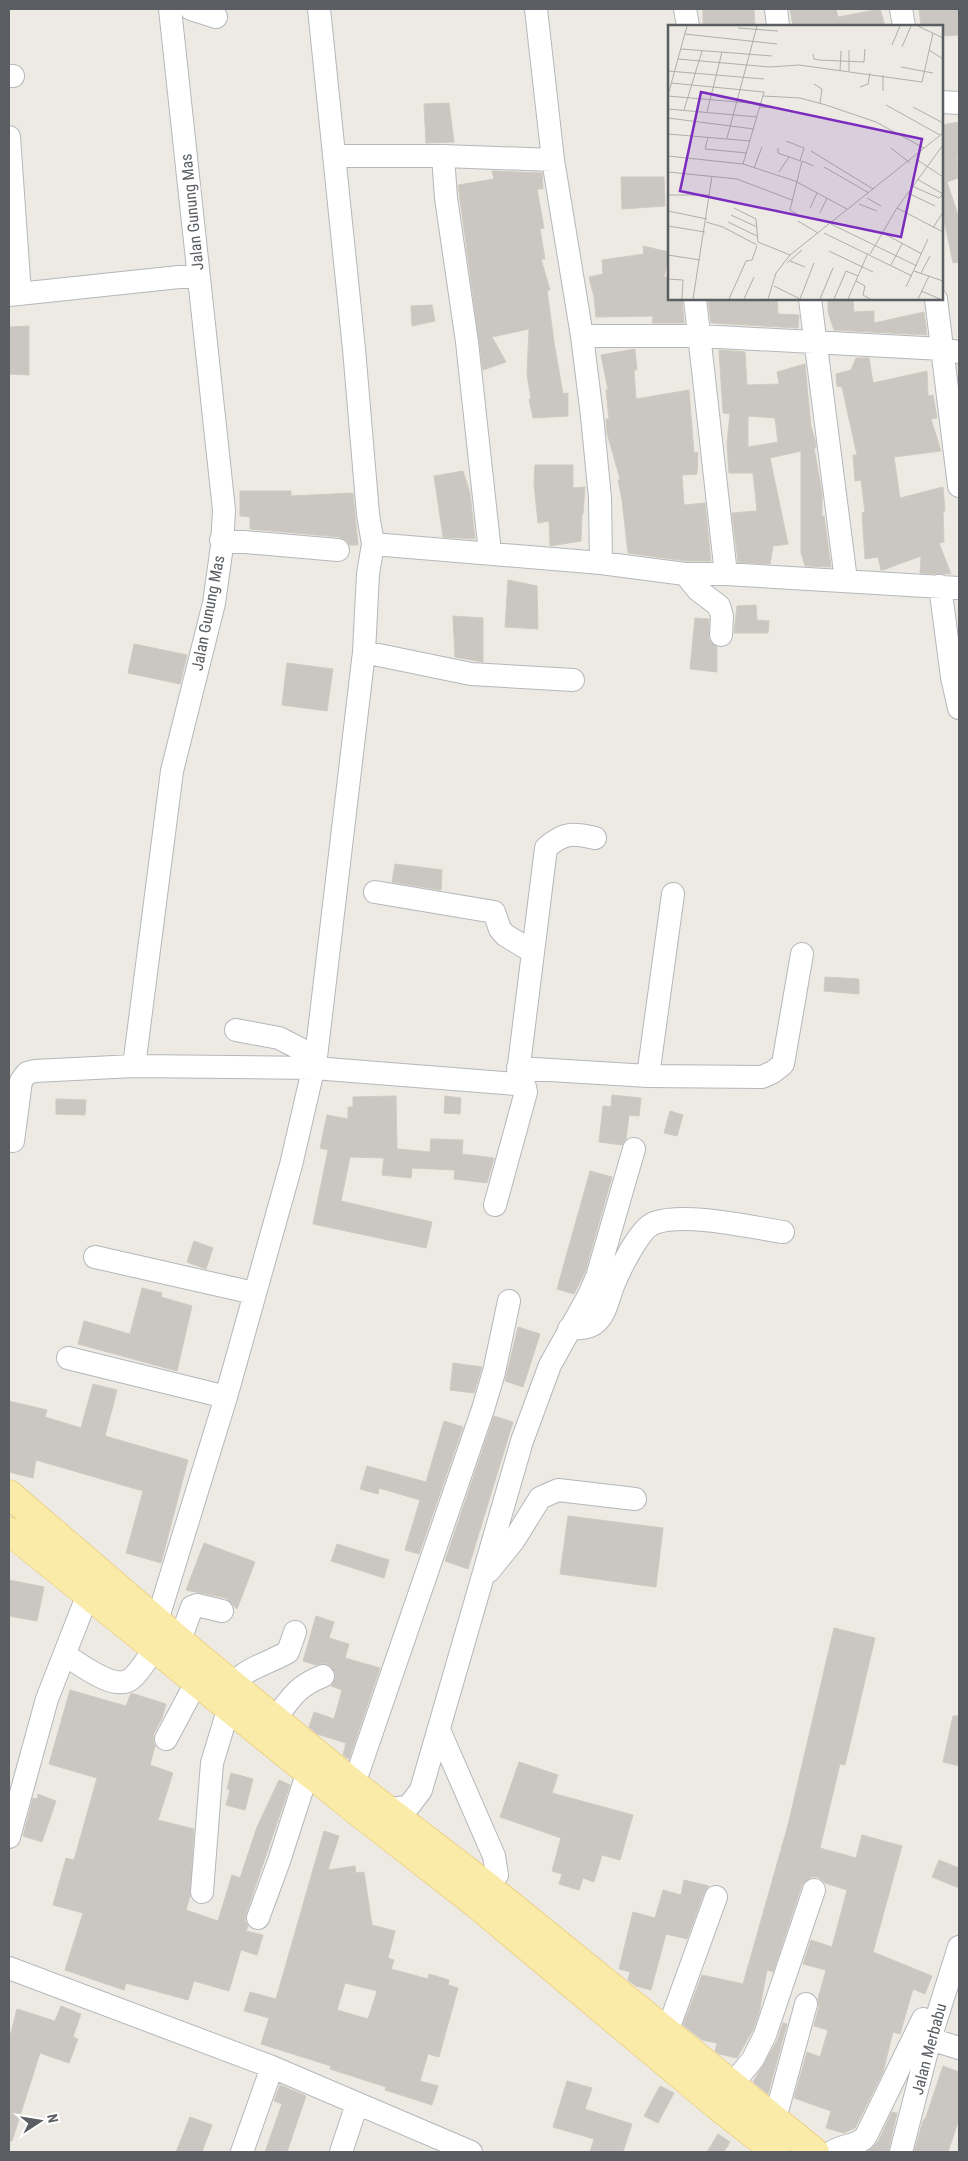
<svg xmlns="http://www.w3.org/2000/svg" width="968" height="2161" font-family="'Roboto Condensed',sans-serif">
  <rect width="100%" height="100%" fill="#eceae2"/>
  <!-- building -->
  <path fill="#cac6c1" stroke="#d0cbc0" fill-rule="evenodd" d="M703,9h51l1,17h-52z
    M790,9h46l2,8 42,-8 5,17h-92z
    M919,9h39l1,26 -17,1v-10h-21z
    M449,103l5,39 -28,1 -2,-39z
    M959,122v32l-2,1 1,23 -11,4 12,36v44l-6,1 -11,-53v-85z
    M492,171l50,2 1,16h-6l7,39 -4,1 5,30h-4l9,31h-3l7,52 9,52 5,-1v23l-35,2 -4,-19h2l-4,-25 2,-45 -37,8 14,25 -23,8 -25,-185 36,-6z
    M621,177h43l1,29 -43,3z
    M643,246l26,6v7l-5,18h5v25l13,-3 2,24h-32l1,-7 -57,1 -2,-20 -5,-20 14,-3 -1,-14 42,-6z
    M708,299h69l1,15 21,1 -1,13 -87,-5z
    M828,299h25l1,13 20,-1v12l50,-11 3,23 -93,-5 -6,-18z
    M432,305l3,16 -23,5 -1,-20z
    M29,326v49l-20,-1v-47z
    M635,349l2,21h-3l2,29 53,-9 5,63 4,-1 -1,22 -15,1 2,30 21,-2 6,58h-25l-58,-8 -6,-53 -4,-20 2,-1 -13,-46 -1,-14h3l-3,-29h2l-7,-35z
    M719,350l26,2 2,33 32,-1 -2,-12 28,-8 6,63 4,13 1,8h-2l8,45v23h2l7,51 -26,-1 -4,-14v-101l-31,7 18,86 -15,2 -3,18 -32,-2 -6,-49 25,-2 -4,-38h-24l-2,-29 3,-30 -7,-1zM748,416l27,2 3,24 -30,5z
    M856,358h13l4,25 54,-12 1,25 5,-1 4,23 -6,1 10,32 -47,6 6,41 43,-11 2,24h-2l1,31 -5,1 12,31 -31,-1 1,-17 -38,14h-2l-3,-13 -13,2 -3,-46 3,-1 -4,-32 -6,1 -2,-26h4l-15,-68 -5,-1 -1,-12 15,-4z
    M535,465h38v23l12,-1 -2,27 -1,1 -1,26 -31,5 -1,-25 -11,2 -4,-39z
    M463,471l7,22 5,46 -32,-2 -9,-61z
    M240,491h51v5l62,-3 5,52h-8l-4,-5 -7,-3 -89,-8v-12l-10,-1z
    M508,580l29,6 1,43 -33,-2z
    M756,605l1,15 12,1 -1,12h-34l3,-27z
    M453,616l30,2v44l-28,-5z
    M695,618l14,1v21l8,7v25l-27,-3z
    M134,644l53,11 -7,29 -52,-11z
    M287,663l46,6 -6,42 -45,-6z
    M395,864l47,6 -1,20 -49,-8z
    M825,977l34,2v15l-35,-3z
    M612,1095l29,3 -2,18 -10,-1 -3,24 -4,6 -23,-3 4,-36 8,1z
    M396,1096l1,53 33,3 1,-13 32,1 -1,14 32,4 -7,25 -33,-4 1,-9 -43,-2 -1,10 -29,-3 2,-17 -34,-1 -9,44 91,21 -6,26 -113,-24 15,-74 -8,-2 7,-33 21,4v-12h5v-10z
    M445,1096l16,2 -1,16 -16,-1z
    M56,1099l30,1 -1,15 -29,-1z
    M670,1111l13,4 -6,21 -13,-3z
    M590,1171l22,6 -27,95 -11,22 -17,-5z
    M194,1241l19,7 -7,21 -19,-7z
    M142,1288l20,5 -1,4 31,9 -15,65 -99,-27 6,-23 46,13z
    M518,1327l22,7 -17,53 -18,-6z
    M453,1363l29,4 -8,26 -24,-3z
    M93,1384l24,6 -12,46 83,24 -27,103 -35,-10 17,-62 -107,-31 -3,18 -24,-6v-71l38,9 -2,7 36,11z
    M494,1416l19,6 -45,147 -23,-8z
    M444,1421l19,6 -44,127 -14,-4 15,-50 -41,-12 -1,6 -18,-5 7,-23 59,16z
    M568,1516l95,12 -7,59 -96,-13z
    M204,1543l51,19 -18,47 -11,-11 -40,-8z
    M337,1544l52,16 -5,18 -53,-17z
    M9,1580l35,7 -7,34 -28,-5z
    M316,1616l18,6 -5,16 20,6 -4,14 35,10 -31,91 -6,-4 3,-12 -29,-9 -8,-7 5,-15 20,7 8,-29 -11,-4 5,-9 -5,-11 -7,-3 -8,2 -13,-4z
    M834,1628l41,10 -30,127 -5,-1 -20,84 36,10 6,-23 40,11 -29,106 59,24 -7,18 -12,-5 -13,45 -7,-2 -10,40 -28,56 -11,5 -18,-5 5,-17 -37,-13 13,-46 13,5 8,-27 -14,-4 5,-19 -1,-8 8,-29 -23,-6 8,-24 21,7 15,-57 -22,-7 -7,-6h-7l-9,8 -29,87 -6,-2 -8,43 -6,17 -16,28 -18,-4 -4,-3 2,-8 -15,-3 -19,-15 19,-50 41,9 45,-159z
    M70,1690l56,16 5,-13 35,11 -4,14 -8,15 -1,7 2,6 -5,19 23,8 -15,47 36,9 -4,67 -4,14 32,11 14,-46 8,3 17,-51 22,-47 11,5 -44,129 -1,7 3,5 -2,5 17,4 -6,20 -16,-5 -12,41 -35,-10 -6,19 -62,-17 -2,7 -59,-20 18,-57 -30,-8 13,-47 8,2 23,-82 -48,-14z
    M953,1716h6v50l-16,-4z
    M519,1762l39,13 -6,18 81,22 -13,45 -18,-5 -8,27 -11,-4 -4,12 -20,-6 3,-10 -10,-3 9,-33 -61,-21z
    M231,1773l22,6 -8,31 -19,-5 4,-15 -3,-1z
    M38,1794l18,7 -14,41 -19,-6 10,-38 4,1z
    M324,1831l15,5 -11,34 27,-4 1,7 8,-1 8,53 23,6 -7,27 6,2 -3,9 37,10 1,-5 20,6 -1,5 10,3 -19,69 -11,-3 -8,27 18,5 -6,19 -47,-15 1,-3 -56,-18 1,-3 -70,-22 8,-26 -25,-7 6,-19 26,7zM345,1983l32,8 -9,28 -31,-9z
    M939,1860l20,8v20l-27,-11z
    M684,1880l25,6 -5,7 -17,46 -21,-5 -15,56 -15,-4 -8,-6 2,-8 -11,-3 14,-57 22,6 8,-28 18,5z
    M61,2006l20,8 -8,23 5,2 -9,24 -29,-10 -28,88h-3v-101l8,-31 38,12z
    M783,2023l4,1 -19,70 -15,-12 24,-41z
    M943,2066l16,6v47l-11,33h-34l9,-31 3,-4z
    M567,2081l25,7 -7,21 47,15 -9,28h-33l4,-13 -41,-12z
    M280,2085l26,11 -19,56h-22l17,-48 -8,-3z
    M660,2086l14,7 -16,30 -14,-7z
    M892,2112l5,1 -9,39h-21l11,-10z
    M190,2117l22,8 -10,27h-26z
    M718,2134l12,8 -6,10h-17z"/>
  <g fill="none" stroke-linecap="round" stroke-linejoin="round">
    <!-- minor casing -->
    <g stroke="#b4b7bc" stroke-width="24">
      <path id="minor" d="M191,9l25,8
        M319,9l35,340 14,165 5,30
        M536,9l17,151 29,176 10,80 8,82 1,65
        M685,9l3,17
        M776,9l2,17
        M901,9l3,17
        M9,76h4
        M942,102l17,1
        M9,137l11,157
        M334,156h109
        M9,295l189,-20
        M695,299l31,275
        M810,299l36,281
        M936,299l23,187
        M582,336h118l242,13 17,3
        M221,540l117,10
        M488,553l1,-10 -22,-201 -21,-144 -3,-42 110,4
        M685,574l13,16 21,16 3,10 -1,19
        M940,586l12,91 7,31
        M364,652l107,22 102,6
        M375,892l119,20 6,17 5,6 28,17
        M236,1030l43,8 37,19
        M134,1066l38,-295 42,-168 8,-57 2,-36 -54,-501
        M518,1068l130,8 25,-182
        M648,1076l114,1 11,-5 10,-8 19,-110
        M517,1081l29,-233c18,-16 27,-15 49,-10
        M13,1141l8,-60 6,-8 8,-2 99,-5 180,2 202,16 9,3 1,5 -31,113
        M95,1257l159,36
        M569,1329c8,-1 20,0 26,-6 11,-8 13,-25 18,-37 6,-15 26,-57 41,-63 33,-11 95,4 129,9
        M68,1358l158,39
        M489,1571l25,-31 26,-42 18,-8 77,9
        M157,1621l69,-224 65,-232 25,-108 48,-405 4,-78 5,-30 228,19 84,11h41l233,14
        M180,1640l12,-33 5,-2 25,6
        M65,1655c14,8 49,37 66,24 9,-7 17,-22 24,-31
        M233,1684c15,-17 36,-21 55,-32l7,-20
        M275,1719c16,-21 22,-33 48,-43
        M439,1730l55,126 3,19 -19,26
        M166,1739l31,-58
        M354,1784l129,-375 11,-37 15,-71
        M387,1810l22,-4 12,-16 101,-349 28,-76 38,-68 9,-20 37,-128
        M9,1837l38,-138 41,-105
        M202,1892l10,-129 17,-56
        M258,1918l21,-57 29,-90
        M9,1968l263,99 199,85
        M667,2032l49,-135
        M930,2039l29,9
        M721,2098l32,-39 12,-24 49,-145
        M775,2119l31,-115
        M242,2152l30,-85
        M341,2152l16,-48
        M832,2152c11,-8 26,-5 34,-16l57,-117
        M901,2152l29,-113 29,-92"/>
    </g>
    <!-- major casing -->
    <g stroke="#e9bf5d" stroke-width="29">
      <path id="major" d="M9,1494l184,158 161,132 133,102 328,266
        M9,1531l344,277 123,96 240,201 60,47"/>
    </g>
    <!-- minor -->
    <use href="#minor" stroke="#fff" stroke-width="22"/>
    <!-- major -->
    <use href="#major" stroke="#fbeba8" stroke-width="28"/>
  </g>
  <g text-anchor="middle" dominant-baseline="central" stroke-width="4" stroke-linejoin="round" paint-order="stroke">
    <!-- street labels -->
    <g font-size="16" fill="#5a5e62" stroke="#fff">
      <text transform="translate(192 212) rotate(-96)">Jalan Gunung Mas</text>
      <text transform="translate(208 613) rotate(-79)">Jalan Gunung Mas</text>
      <text transform="translate(929 2049) rotate(-75)">Jalan Merbabu</text>
    </g>
  </g>
  <!-- overview -->
  <g transform="translate(668 25)">
    <rect width="275" height="275" fill="#eceae2"/>
    <path fill="none" stroke="#aeaeab" stroke-width="1" d="M250,1l25,12M70,3l40,3M17,9l92,10M224,20l8,-19M234,22l9,-21M13,24l91,7M181,25v21M261,25l14,9M145,29l1,5 5,1 45,2 1,-13M10,34l92,8 29,-2 123,17 11,-49M233,42l32,6M0,46l96,8M172,46l1,-20M215,50v16M3,58l93,9 -21,72 52,17 52,28M146,59l8,5 -2,14M192,62l8,-3 2,-11M0,70l19,-69M0,71l93,8M95,71l37,2 26,7 50,17 48,26M218,80l54,30M92,82l17,1M245,82l30,16M0,84l89,8M16,85l18,-59M39,87l15,-60M0,93l86,11M0,109l82,7M40,112l-3,12 42,4M59,113l30,-112M118,116l18,7 -4,13M110,123v5l23,8M223,123l19,15M143,126l62,38M0,131l75,8M248,134l27,18M156,142l45,26M86,143l8,-21M0,147l69,7 55,21M111,147l10,-15M249,154l26,15M244,161l27,12 4,-4M240,168l27,13M0,170h42M199,173l14,8M191,179l18,7M66,183l22,11 2,23 32,13M142,183l7,-15M229,183l46,24M0,186l39,8M152,188l7,-15M129,189l-7,-4 12,-49 12,5M63,190l26,12M130,196l20,12M38,197l17,5 34,18M60,197l29,14M163,199l86,42M0,201l37,6M265,203l10,-16M213,207l41,22M156,208l88,43M161,226l44,21M202,229l27,-46 46,-63M0,230l32,5M122,236l15,6M119,238l15,-13M223,240l11,-21M246,246l29,10M253,248l9,-17M0,254l15,1 -1,19M188,256l9,5 -2,9 7,4M106,261l26,13 14,-36M238,262l22,-48M253,266l19,8M25,274l19,-123M61,274l17,-38 6,-1 5,-14M76,274l10,-22M100,274l8,-26 14,-18 153,-122M152,274l13,-31M166,274l12,-28 12,5M180,274l20,-46M250,274l11,-23"/>
    <path fill="#7b2cbf" fill-opacity="0.15" stroke="#7b2cbf" stroke-width="2.5" d="M33,67l221,47 -21,98 -221,-46z"/>
    <rect width="275" height="275" fill="none" stroke="#5a5e62" stroke-width="2.5"/>
  </g>
  <!-- border -->
  <rect width="968" height="2161" fill="none" stroke="#5a5e62" stroke-width="20"/>
  <!-- north arrow -->
  <g transform="translate(40 2121) rotate(78)" stroke="#ffffff" stroke-width="4" paint-order="stroke">
  <path d="M0-4L9 19L0 12L-9 19Z" fill="#5a5e62"/>
  <text y="-8" font-size="14" font-weight="bold" text-anchor="middle" fill="#5a5e62">N</text>
  </g>
</svg>
